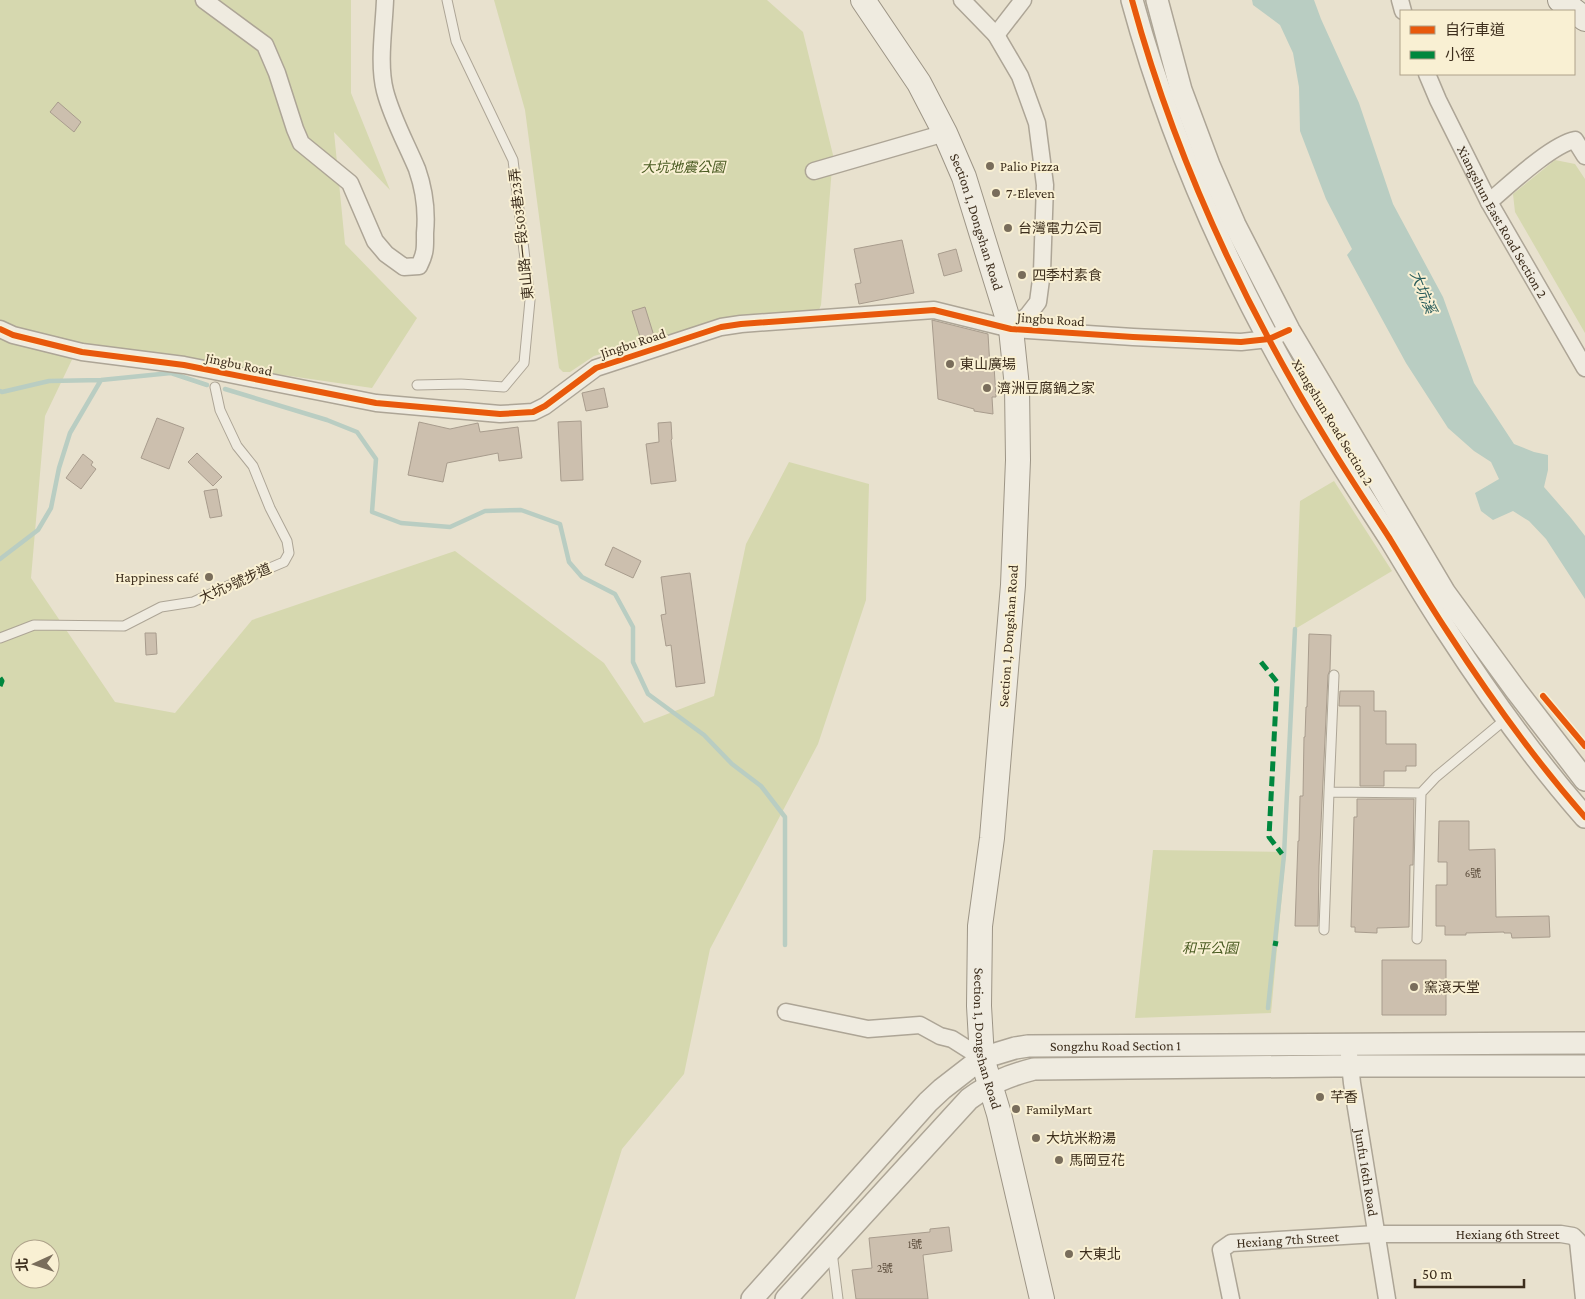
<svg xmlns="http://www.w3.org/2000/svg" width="1585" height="1299" font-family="'Crimson Pro','Noto Sans TC',serif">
  <rect width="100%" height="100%" fill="#e8e1ce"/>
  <!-- green -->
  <path fill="#d6d8af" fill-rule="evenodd" d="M0,0h351v93l39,97 -56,-58 11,112 72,74 -45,70 -293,-43 -34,71 -14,162 84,124 60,11 77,-93 203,-69 149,112 40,60 70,-27 32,-152 43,-82 80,22 -3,116 -48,144 -108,205 -26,125 -62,75 -47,150h-575zM20,1249h30v30h-30z
    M494,0h273l36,32 30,123 -12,150 -3,7 -95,8 -129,36 -24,16h-7l-4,-4 -34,-258z
    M1555,160l20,4 10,15v154l-70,-121 -2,-18z
    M1334,481l58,90 -97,58 5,-128z
    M1153,850l133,2 -15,161 -136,5z"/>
  <!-- water -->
  <path fill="#b9cdc2" d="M1252,0h62l7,19 38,84 34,101 50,93 31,86 40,61 20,8 14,3v15l-4,17 27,31 14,18v63l-39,-60 -17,-18 -16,-10 -20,9 -12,-9 -6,-18 24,-14 -8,-17 -17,-11 -26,-23 -42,-65 -59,-108 5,-6 -26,-50 -26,-68 -1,-44 -6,-34 -13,-28 -27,-20z"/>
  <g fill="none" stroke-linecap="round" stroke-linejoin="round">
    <!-- stream -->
    <path stroke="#b9cdc2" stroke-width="4.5" d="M225,389l102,31 30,12 19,27 -4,53 29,11 49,4 35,-16 36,-1 39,14 9,38 13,15 33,17 18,33v35l15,32 56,41 28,29 29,22 24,31v128
      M0,391l2,1 47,-11 52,-1 70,-7 36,12
      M0,559l38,-29 13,-22 8,-40 11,-35 31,-53
      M1268,1008l16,-153 11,-226"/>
  </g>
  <!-- building -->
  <path fill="#ccbfae" stroke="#a89c8d" d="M58,102l23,20 -7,10 -24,-20z
    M902,240l12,53 -55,11 -4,-20 6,-1 -7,-34z
    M956,249l6,22 -18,5 -6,-22z
    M645,307l9,29 -13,4 -9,-29z
    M932,320l56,14 2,33 4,-1 2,31h-4l1,17 -19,-3v-2l-36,-10z
    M604,388l4,19 -22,4 -4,-18z
    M157,418l27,10 -15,41 -28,-11z
    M581,421l2,59 -22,1 -3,-59z
    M419,422l31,7 28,-6 2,9 38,-5 4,31 -23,3 -1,-8 -51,10 -4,19 -35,-7z
    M671,422l1,17 -1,1 5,41 -25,3 -5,-40 13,-2 -1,-19z
    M197,453l25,24 -9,9 -25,-24z
    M83,454l10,8 -2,3 5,4 -15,20 -15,-11z
    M217,489l5,27 -12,2 -6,-27z
    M613,547l28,14 -8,17 -28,-13z
    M690,573l15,110 -29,4 -5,-42 -5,1 -5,-31 5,-1 -5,-37z
    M145,633h11l1,21 -11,1z
    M1309,634l22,1 -1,35 -2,5 -9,191 -1,60h-23l3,-85h1l1,-45h3l1,-59h1l1,-30h1z
    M1340,691h34v20h12v33h30v22h-10v5h-22v15h-24v-80h-21z
    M1357,799h57l-1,66h-3l-1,62 -32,1v5l-22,-1v-5h-4l3,-110h3z
    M1439,821h30v29l26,-1 1,68 53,-1 1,21 -38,1 -1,-5h-7v-1l-38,1v2h-21v-9h-9v-41h11v-23h-9z
    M1382,960h64v55h-64z
    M949,1227l3,24 -29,4 5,44h-72l-4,-29 20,-2 -3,-30 61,-6v-3z"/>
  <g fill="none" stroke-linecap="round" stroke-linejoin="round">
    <!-- service casing -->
    <g stroke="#ada596" stroke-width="11">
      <path id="service" d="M417,385l44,-1 43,3 20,-24 6,-63 -17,-140 -57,-119 -9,-41
        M0,638l34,-13 90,1 37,-19 32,-5 39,-18 52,-22 5,-9 -2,-12 -17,-33 -17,-42 -16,-20 -17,-36 -5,-23
        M1329,792l5,-117
        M1324,930l5,-138 92,1 15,-16 71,-59
        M1417,939l4,-146
        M832,1252l6,47"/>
    </g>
    <!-- minor casing -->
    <g stroke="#ada596" stroke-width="19">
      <g id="minor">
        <path d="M204,0l61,45 12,28 18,56 6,14 49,40 25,58 11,13 18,13 15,-1c7,-14 6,-19 6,-33 2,-21 -1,-44 -8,-64 -11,-26 -25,-51 -32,-78 -7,-27 -1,-63 0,-91"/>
        <path d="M962,0l34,35 24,41 17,47 8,62 -3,87 -4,30 -10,13 -17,14"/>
        <path d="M1400,0l3,11"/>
        <path d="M996,35l27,-35"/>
        <path id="s1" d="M1427,74l11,26 51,102 96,166"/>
        <path d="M814,171l131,-38"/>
        <path d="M1489,202c20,-17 62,-57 86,-62l10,16"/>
        <path d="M0,329l13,6 69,17 102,13 192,38 124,11 33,-2 12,-6 51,-38 125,-41 20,-3 193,-14 77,19 122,8 108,5 28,-3 20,-9"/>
        <path d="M786,1012l82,17 52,-4 20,11 12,3 30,19"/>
        <path id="s2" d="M1348,1045l4,38 35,216"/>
        <path id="s3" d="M1231,1299l-10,-49 10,-7 145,-9h185l12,2 5,5 6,58"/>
      </g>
    </g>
    <!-- tertiary casing -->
    <g stroke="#ada596" stroke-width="24">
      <g id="tertiary">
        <path d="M1132,0c43,158 113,308 199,447 19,31 39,61 59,92 19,31 37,62 57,92 42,65 87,128 138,186"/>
        <path d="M1157,0l24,90 28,75 26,60 54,105 156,263 70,96 70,91"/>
        <path id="s4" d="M752,1299l176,-197 14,-13 40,-31 33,-10 13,-2 557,-3"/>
        <path d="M786,1299l183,-200c22,-16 38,-23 65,-30l300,-3h251"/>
      </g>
    </g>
    <!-- secondary casing -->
    <g stroke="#9d9586" stroke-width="26">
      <g id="secondary">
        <path id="s5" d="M863,0l56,83 26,50 19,44 47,152 6,58 1,73 -5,125 -21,253 -12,88 -1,80 3,52 17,56 43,185"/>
        <path d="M1560,0l25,19"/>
      </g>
    </g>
    <!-- service -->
    <use href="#service" stroke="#efebe0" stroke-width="9"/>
    <!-- minor -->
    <use href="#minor" stroke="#efebe0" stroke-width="16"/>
    <!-- tertiary -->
    <use href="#tertiary" stroke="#efebe0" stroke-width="21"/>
    <!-- secondary -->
    <use href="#secondary" stroke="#efebe0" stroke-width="24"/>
    <!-- quiet -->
    <path stroke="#00873e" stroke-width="5" stroke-dasharray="10 5" stroke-linecap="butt" d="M1261,662l16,20 -8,155 13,17
      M0,678l2,3 -2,5
      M1273,943l5,1"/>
    <!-- cycleway casing -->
    <g stroke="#f9f0d3" stroke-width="9">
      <path id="cycleway" d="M1132,0c43,158 113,308 199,447 19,31 39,61 59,92 19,31 37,62 57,92 42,65 87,128 138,186
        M0,329l13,6 69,17 102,13 192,38 124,11 33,-2 12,-6 51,-38 125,-41 20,-3 193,-14 77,19 122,8 108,5 28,-3 20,-9
        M1543,696l42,50"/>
    </g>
    <!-- cycleway -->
    <use href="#cycleway" stroke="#e8590c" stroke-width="6"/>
  </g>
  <!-- markers -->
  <g fill="#796d5b" stroke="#f9f0d3" stroke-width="2">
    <circle cx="990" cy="166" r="5"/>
    <circle cx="996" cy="193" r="5"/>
    <circle cx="1008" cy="228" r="5"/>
    <circle cx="1022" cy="275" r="5"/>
    <circle cx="950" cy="364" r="5"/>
    <circle cx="987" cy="388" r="5"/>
    <circle cx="209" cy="577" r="5"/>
    <circle cx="1414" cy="987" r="5"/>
    <circle cx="1320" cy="1097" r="5"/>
    <circle cx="1016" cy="1109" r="5"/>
    <circle cx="1036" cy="1138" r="5"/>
    <circle cx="1059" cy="1160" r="5"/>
    <circle cx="1069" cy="1254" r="5"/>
  </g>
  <g text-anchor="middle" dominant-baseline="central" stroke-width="4" stroke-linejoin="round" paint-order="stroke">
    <!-- number labels -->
    <g font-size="11" fill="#615241">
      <text x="1473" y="873">6號</text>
      <text x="915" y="1244">1號</text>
      <text x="885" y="1268">2號</text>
    </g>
    <!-- poi labels -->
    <g font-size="14" fill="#3d2e1d" stroke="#f9f0d3" text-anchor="start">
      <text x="1000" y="166">Palio Pizza</text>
      <text x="1006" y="193">7-Eleven</text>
      <text x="1018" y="228">台灣電力公司</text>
      <text x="1032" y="275">四季村素食</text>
      <text x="960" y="364">東山廣場</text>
      <text x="997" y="388">濟洲豆腐鍋之家</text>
      <text x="199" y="577" text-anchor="end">Happiness café</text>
      <text x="1424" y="987">窯滾天堂</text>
      <text x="1330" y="1097">芊香</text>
      <text x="1026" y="1109">FamilyMart</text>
      <text x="1046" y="1138">大坑米粉湯</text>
      <text x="1069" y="1160">馬岡豆花</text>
      <text x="1079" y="1254">大東北</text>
    </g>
    <!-- park labels -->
    <g font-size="14" font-style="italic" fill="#4a5b22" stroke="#f9f0d3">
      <text x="683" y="167">大坑地震公園</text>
      <text x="1210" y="948">和平公園</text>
    </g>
    <!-- street labels -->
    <g font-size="14" fill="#3d2e1d" stroke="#f9f0d3">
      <text stroke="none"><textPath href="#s1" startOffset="166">Xiangshun East Road Section 2</textPath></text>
      <text stroke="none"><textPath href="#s5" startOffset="251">Section 1, Dongshan Road</textPath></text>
      <text transform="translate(521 234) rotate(-96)">東山路一段503巷23弄</text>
      <text transform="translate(1051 319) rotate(4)">Jingbu Road</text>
      <text transform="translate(633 343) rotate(-18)">Jingbu Road</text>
      <text transform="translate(239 364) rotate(12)">Jingbu Road</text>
      <text transform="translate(1333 422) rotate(59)">Xiangshun Road Section 2</text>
      <text transform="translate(235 583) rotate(-24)">大坑9號步道</text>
      <text transform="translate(1008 636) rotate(-86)">Section 1, Dongshan Road</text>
      <text stroke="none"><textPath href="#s5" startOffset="1076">Section 1, Dongshan Road</textPath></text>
      <text stroke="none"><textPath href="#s4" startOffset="469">Songzhu Road Section 1</textPath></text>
      <text stroke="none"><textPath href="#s2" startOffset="129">Junfu 16th Road</textPath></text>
      <text stroke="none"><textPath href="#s3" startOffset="339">Hexiang 6th Street</textPath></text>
      <text stroke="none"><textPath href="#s3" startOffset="119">Hexiang 7th Street</textPath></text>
    </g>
    <!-- water labels -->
    <g font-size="15" font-style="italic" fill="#2b5e5d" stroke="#f9f0d3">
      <text transform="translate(1423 292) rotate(68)">大坑溪</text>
    </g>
  </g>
  <!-- legend -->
  <rect x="1400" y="10" width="175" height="65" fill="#f9f0d3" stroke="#aea28a"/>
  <rect x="1410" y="26" width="25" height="8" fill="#e8590c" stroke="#aea28a"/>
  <text x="1445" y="35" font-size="15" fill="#3d2e1d">自行車道</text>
  <rect x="1410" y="51" width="25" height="8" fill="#00873e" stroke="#aea28a"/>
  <text x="1445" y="60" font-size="15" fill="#3d2e1d">小徑</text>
  <!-- north arrow -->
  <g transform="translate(35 1264) rotate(267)"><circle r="24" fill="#f9f0d3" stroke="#aea28a"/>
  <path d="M0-4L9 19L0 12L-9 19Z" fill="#796d5b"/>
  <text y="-8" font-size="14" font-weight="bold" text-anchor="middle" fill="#3d2e1d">北</text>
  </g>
  <!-- scale -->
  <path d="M1415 1279v8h109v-8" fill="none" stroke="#3d2e1d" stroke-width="2.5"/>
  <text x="1422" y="1279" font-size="15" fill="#3d2e1d" stroke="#f9f0d3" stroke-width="4" paint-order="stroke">50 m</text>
</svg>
